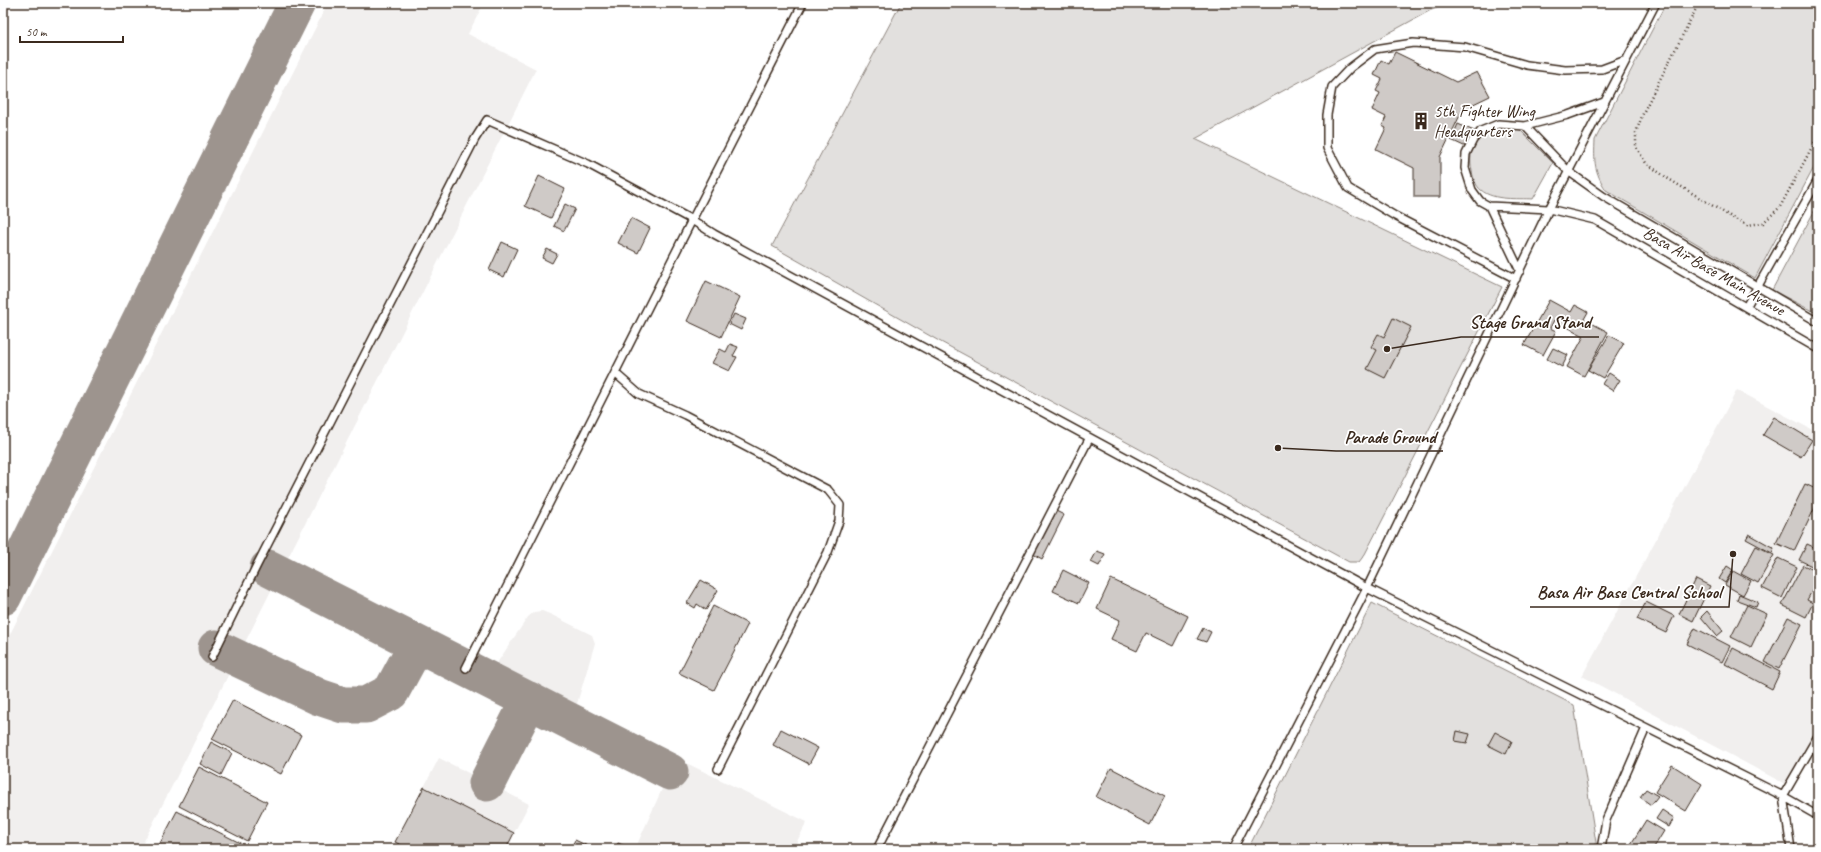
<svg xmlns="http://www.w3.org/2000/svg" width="1821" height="852" font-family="Caveat,sans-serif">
  <rect width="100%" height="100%" fill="#fff"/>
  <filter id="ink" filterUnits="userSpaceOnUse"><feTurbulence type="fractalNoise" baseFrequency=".025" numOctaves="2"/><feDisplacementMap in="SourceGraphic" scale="8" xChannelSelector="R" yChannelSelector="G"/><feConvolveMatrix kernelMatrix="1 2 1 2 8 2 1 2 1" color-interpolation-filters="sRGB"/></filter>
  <g filter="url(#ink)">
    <!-- built -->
    <path fill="#f1efee" d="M328,3h156l-16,31 68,35 -396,780h-137v-201z
      M1737,390l81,43v295l-31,57 -205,-109z
      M542,611l10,4 40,20 3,8 -19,64 -81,-41 33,-49 6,-5z
      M439,758l90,46 -15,29 -90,-46z
      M676,758l131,64 -14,27h-158z"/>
    <!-- green -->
    <path fill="#e2e0de" stroke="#8e857e" d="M901,3h550l-20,7 -236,129 307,148 -137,267 -6,8h-10l-410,-221 -167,-95z
      M1666,3h152v157l-63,118 -149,-88c-12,-19 -12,-28 -11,-50z
      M1497,127l21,1 35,35 -20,36c-16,-1 -39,2 -52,-9 -5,-4 -8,-12 -9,-19 -5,-23 5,-34 25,-44z
      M1818,204v110l-46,-24z
      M1372,603l202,102 23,144h-349z"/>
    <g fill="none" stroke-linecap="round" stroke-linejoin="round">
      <!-- taxiway -->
      <path stroke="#9d948e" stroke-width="37" d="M268,568l402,204
        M3,597l294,-594
        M216,648l103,49 24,8h23l25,-13 26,-48
        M487,783l42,-83"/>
    </g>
    <!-- building -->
    <path fill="#cfcac7" stroke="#3b2a1e" d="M1395,52l61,30 21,-10 13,24 -27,13 -23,48v40h-26v-29l-38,-19 10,-21 -4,-2 4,-9 -14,-7 8,-17 -4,-2 6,-12 -8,-4 7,-15 8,4z
      M1458,124l16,7 -8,16 -15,-7z
      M539,176l26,13 -14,29 -26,-12z
      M565,204l10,5 -11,22 -10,-5z
      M631,218l19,10 -12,25 -20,-10z
      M502,242l15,7 -13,28 -15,-7z
      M547,249l10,5 -5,9 -10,-5z
      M706,281l34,16 -19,40 -34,-16z
      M1549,300l22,12 4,-7 13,7 -4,7 24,13 -24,44 -17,-9 17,-31 -30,-16 -4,8 6,3 -13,24 -19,-10z
      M734,314l12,5 -5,11 -12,-6z
      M1393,318l18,9 -26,51 -18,-9 10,-19 -6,-3 7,-13 6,3z
      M1609,335l15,8 -21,35 -15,-8z
      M730,344l8,3 -5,9 4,1 -8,14 -17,-8 8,-14 6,3z
      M1553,348l15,7 -6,12 -15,-8z
      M1609,373l11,7 -7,11 -11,-7z
      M1774,417l38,23 -11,17 -38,-22z
      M1805,484l13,6v11l-24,50 -18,-8z
      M1054,510l10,5 -22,44 -9,-5z
      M1749,534l25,14 -2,5 -26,-14z
      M1807,544l11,5v10l-4,8 -15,-7z
      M1756,546l18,9 -16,28 -17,-9z
      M1097,551l8,3 -6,12 -8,-4z
      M1778,558l19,9 -15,31 -20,-10z
      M1803,565l15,7v8l-11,20 6,3 -7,14 -24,-12z
      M1727,566l6,4 -8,13 -6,-4z
      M1063,570l26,13 -10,20 -26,-12z
      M1733,571l18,10 -8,14 -18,-10z
      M1111,579l77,37 -15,30 -27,-13 -9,18 -26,-12 9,-19 -23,-11z
      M1696,579l14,7 -17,35 -14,-7z
      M701,580l17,10 -12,20 -9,-6 -2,4 -8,-5z
      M1739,594l19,8 -2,5 -19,-7z
      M1646,602l28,14 -8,17 -29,-14z
      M1747,605l20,9 -16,33 -20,-10z
      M713,606l35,18 -34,66 -35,-17z
      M1707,611l16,20 -6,5 -16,-19z
      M1788,617l14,7 -23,45 -14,-7z
      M1203,628l8,4 -5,10 -9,-3z
      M1695,628l35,18 -8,16 -35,-18z
      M1733,648l47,24 -8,17 -47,-25z
      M233,700l68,35 -20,39 -69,-35z
      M781,729l37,19 -9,16 -36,-19z
      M1457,731l13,3 -3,9 -12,-2z
      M1495,732l17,9 -6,13 -18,-9z
      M211,742l21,11 -11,22 -21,-11z
      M1672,765l30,19 -16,27 -31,-19z
      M199,767l68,35 -20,39 -68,-35z
      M1111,768l54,28 -15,29 -54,-28z
      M424,787l90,46 -8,16h-97l-14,-7z
      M1646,789l12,7 -7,9 -11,-8z
      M1662,810l12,8 -5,9 -13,-8z
      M177,811l67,34 -2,4h-85z
      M1646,820l18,11 -11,18h-13l-9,-5z
      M575,840l19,9h-24z
      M618,843l14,6h-17z"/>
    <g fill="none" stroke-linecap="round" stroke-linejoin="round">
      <!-- lane casing -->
      <g stroke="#3b2a1e" stroke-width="10">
        <path id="lane" d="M1525,126l43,-11 36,-13
          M1489,206l31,65
          M1516,279l-121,-63 -47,-28 -21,-40v-33l5,-28 18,-19 25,-19 38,-6 52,4 62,18 38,5 37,-1 24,-9
          M1746,307l72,-127
          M1818,322l-215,-126 -35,-25 -43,-45 -27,-2 -17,7 -8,9 -7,14 -1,14 7,22 8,11 9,5 60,3 46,11 223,129
          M615,373l24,21 46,21 143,75 12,15 -1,16 -11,31 -110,217
          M212,657l45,-92 218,-426 12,-19 101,44 104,56 111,-217
          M466,668l226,-448 22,14 653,354 416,208 35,20
          M877,849l212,-410
          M1233,849l134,-261 182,-379 107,-206
          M1601,849l5,-29 40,-92
          M1791,849l-8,-53 35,-60"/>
      </g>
      <!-- path -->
      <path stroke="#3b2a1e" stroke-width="2.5" stroke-dasharray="1 3" stroke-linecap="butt" d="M1699,3l-55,108 -8,21v15l10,16 21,15 66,40 14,7 16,-2 17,-16 38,-71"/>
      <!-- lane -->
      <use href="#lane" stroke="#fff" stroke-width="7"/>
    </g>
  </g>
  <!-- icons -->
  <defs>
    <g id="building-bare" transform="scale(1.38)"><path d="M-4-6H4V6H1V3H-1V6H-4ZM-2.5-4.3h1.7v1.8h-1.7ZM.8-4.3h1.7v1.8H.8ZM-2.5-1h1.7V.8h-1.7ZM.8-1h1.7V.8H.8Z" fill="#3b2a1e" stroke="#fff" stroke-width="2.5" paint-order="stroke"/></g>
  </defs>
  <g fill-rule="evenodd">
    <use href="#building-bare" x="1421" y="121"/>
  </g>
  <g text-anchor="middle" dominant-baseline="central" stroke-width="3.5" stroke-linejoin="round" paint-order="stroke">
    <!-- poi labels -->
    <g font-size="17" fill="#3b2a1e" stroke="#fff" text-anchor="start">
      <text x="1434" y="111">5th Fighter Wing<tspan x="1434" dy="20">Headquarters</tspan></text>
    </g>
    <!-- street labels -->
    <g font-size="17" fill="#3b2a1e" stroke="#fff">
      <text transform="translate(1714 271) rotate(30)">Basa Air Base Main Avenue</text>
    </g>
  </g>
  <!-- callouts -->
  <path fill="none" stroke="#3b2a1e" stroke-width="1.5" d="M1387 349L1461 337H1599M1278 448L1336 451H1443M1733 554L1729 607H1530"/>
  <g fill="#3b2a1e" stroke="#fff" stroke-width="1.5">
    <circle cx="1387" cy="349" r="4"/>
    <circle cx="1278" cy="448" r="4"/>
    <circle cx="1733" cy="554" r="4"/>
  </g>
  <g font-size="18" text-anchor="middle" font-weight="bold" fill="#3b2a1e" stroke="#fff" stroke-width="3.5" stroke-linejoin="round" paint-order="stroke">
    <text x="1530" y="328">Stage Grand Stand</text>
    <text x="1390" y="443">Parade Ground</text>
    <text x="1629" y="598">Basa Air Base Central School</text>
  </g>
  <!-- margin -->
  <rect width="1821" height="852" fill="none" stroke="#fff" stroke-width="16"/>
  <rect x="8" y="8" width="1805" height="836" fill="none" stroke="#3b2a1e" stroke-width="1.5" filter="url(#ink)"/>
  <!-- scale -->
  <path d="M20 36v6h103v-6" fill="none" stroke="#3b2a1e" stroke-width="2"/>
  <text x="26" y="36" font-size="12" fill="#3b2a1e" stroke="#ffffff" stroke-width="3" paint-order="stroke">50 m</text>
</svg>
